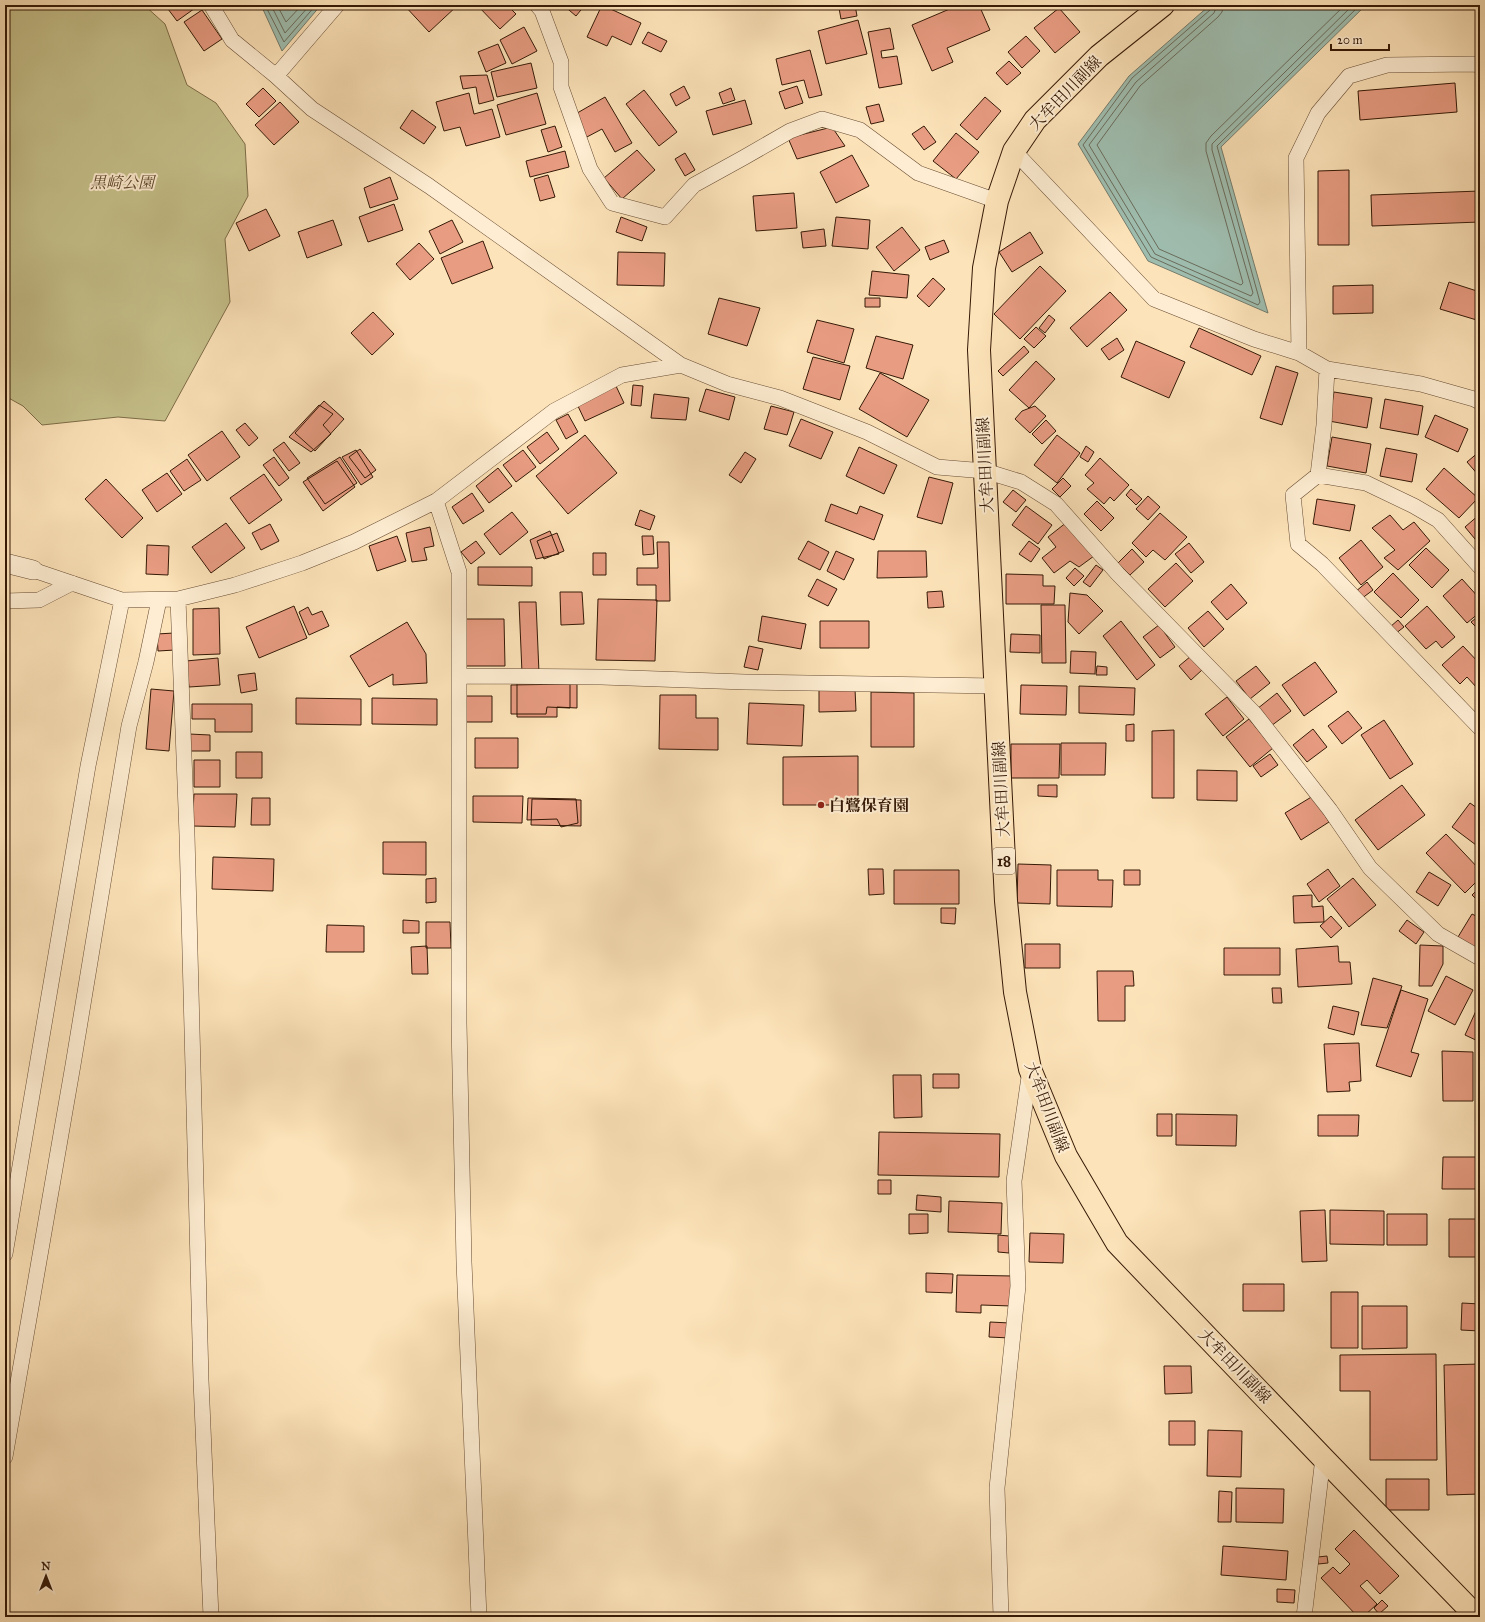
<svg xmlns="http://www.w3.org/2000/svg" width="1485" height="1622" font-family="'IM FELL Great Primer','Noto Serif JP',serif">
  <rect width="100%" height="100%" fill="#fde3b9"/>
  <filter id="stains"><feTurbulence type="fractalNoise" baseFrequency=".005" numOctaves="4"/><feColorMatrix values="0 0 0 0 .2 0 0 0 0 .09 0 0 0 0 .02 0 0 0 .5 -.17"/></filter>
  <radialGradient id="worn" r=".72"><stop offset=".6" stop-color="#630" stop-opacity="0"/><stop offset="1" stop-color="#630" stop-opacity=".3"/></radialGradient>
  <!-- green -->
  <path fill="#c6c18b" stroke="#7e6d48" d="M5,5h139l21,19 22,61 29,18 29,41 3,52 -23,43 5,63 -65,119 -47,-4 -76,8 -19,-19 -18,-10z"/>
  <!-- water -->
  <path fill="#9fbeb0" stroke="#757c6c" d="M261,5h60l-39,46z
    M1210,5h156l-145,142 47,166 -120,-52 -70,-117 51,-68z"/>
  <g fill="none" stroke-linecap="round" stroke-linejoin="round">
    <!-- shore -->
    <path stroke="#6a6c5b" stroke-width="1" d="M265,5l19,37 32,-37
      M271,5l14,28 25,-28
      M277,5l9,17 16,-17
      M1212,5l-2,5 -78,68 -49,67 68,112 107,48 2,-3 -43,-156 143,-141
      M1217,5l-3,8 -78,69 -47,63 66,109 96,42 2,-3 -41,-143v-6l141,-139
      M1223,5l-1,7 -4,5 -78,69 -43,59 62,104 82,36 2,-2 -37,-132v-8l5,-7 134,-131"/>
  </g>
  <!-- building -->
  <path fill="#e89c82" stroke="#351906" d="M174,5h23l1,1 -21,15 -9,-12z
    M404,5h54l-29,27z
    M477,5h30l9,9 -16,15z
    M563,5h22l-9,11z
    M602,5l39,18 -10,22 -19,-9 -5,10 -20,-9z
    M855,5l2,11 -16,3 -2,-11z
    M959,5h20l11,25 -43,18 6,14 -21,9 -20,-46z
    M1059,8l21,24 -25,21 -21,-25z
    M202,10l20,29 -18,12 -20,-29z
    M858,20l9,34 -41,10 -8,-33z
    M524,27l13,24 -25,13 -12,-24z
    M890,28l4,21 -13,2 1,7 15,-2 5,28 -23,4 -11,-56z
    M648,32l19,9 -6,11 -19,-9z
    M1026,36l14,15 -18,17 -14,-16z
    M498,44l8,19 -20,9 -8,-20z
    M810,50l12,45 -13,3 -5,-18 -22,5 -6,-26z
    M1009,61l12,12 -14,12 -11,-12z
    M531,63l6,25 -40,9 -6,-25z
    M487,75l7,25 -15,4 -3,-17 -13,2 -3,-13z
    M1455,83l2,29 -97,8 -2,-29z
    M684,86l6,12 -14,8 -6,-12z
    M797,86l6,17 -18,6 -6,-17z
    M263,88l13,13 -17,16 -13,-13z
    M731,88l4,12 -12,4 -4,-11z
    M644,90l33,42 -18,14 -33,-42z
    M469,93l5,21 18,-5 8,28 -34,9 -6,-19 -16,4 -8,-29z
    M537,93l9,31 -40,11 -9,-30z
    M605,97l27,46 -17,9 -13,-23 -17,9 -13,-22z
    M985,97l16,14 -24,29 -17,-15z
    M745,100l7,24 -39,11 -7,-24z
    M280,102l19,20 -25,23 -19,-20z
    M879,104l5,17 -13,3 -5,-17z
    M412,110l24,17 -12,17 -24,-16z
    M555,126l7,21 -14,5 -7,-22z
    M924,126l12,16 -12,8 -12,-16z
    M832,127l13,19 -48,13 -9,-21z
    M956,133l23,19 -23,27 -23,-18z
    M637,150l18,20 -33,29 -18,-21z
    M565,151l4,16 -39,10 -4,-16z
    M685,153l10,17 -10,6 -10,-17z
    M852,155l17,31 -33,17 -16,-31z
    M1349,170v75h-31v-74z
    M548,175l7,22 -15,4 -6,-22z
    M390,177l8,22 -28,9 -6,-20z
    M1480,191v31l-108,4 -1,-31z
    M794,193l3,35 -41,3 -3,-35z
    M394,204l9,26 -35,12 -9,-25z
    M266,209l14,27 -31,15 -13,-28z
    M621,217l26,10 -5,14 -26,-9z
    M836,217l34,3 -2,29 -36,-3z
    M333,220l9,25 -35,13 -9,-26z
    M452,220l11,22 -23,12 -11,-23z
    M902,227l18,23 -26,21 -18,-24z
    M824,229l2,17 -23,2 -2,-16z
    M1030,232l13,21 -31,19 -13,-20z
    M944,240l5,12 -19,8 -5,-13z
    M483,241l10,27 -41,16 -11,-26z
    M419,243l15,16 -24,21 -14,-16z
    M618,252l47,1 -1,33 -47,-1z
    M1040,266l26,25 -46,48 -26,-25z
    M872,271l37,4 -2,23 -38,-3z
    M933,278l12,11 -16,18 -12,-11z
    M1449,282l31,10v29l-40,-12z
    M1373,285v28l-40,1v-28z
    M1110,292l17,18 -40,37 -17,-19z
    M719,298l41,10 -13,38 -39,-12z
    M865,298h15v9h-15z
    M373,312l21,22 -22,21 -21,-22z
    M1049,315l6,5 -10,13 -6,-5z
    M817,320l37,9 -10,34 -37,-11z
    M1036,327l10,9 -12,12 -10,-9z
    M1199,328l62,28 -9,19 -62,-28z
    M876,336l37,9 -10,34 -37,-11z
    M1117,338l7,12 -15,10 -8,-11z
    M1136,341l49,21 -16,36 -48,-21z
    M1024,346l5,6 -26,24 -5,-5z
    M813,357l37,9 -10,34 -37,-11z
    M1036,361l19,18 -26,29 -20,-18z
    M1276,366l22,7 -16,52 -22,-7z
    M880,373l49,27 -22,37 -48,-28z
    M633,385l10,1 -2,20 -10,-1z
    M616,386l8,17 -39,18 -8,-17z
    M706,389l29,8 -6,23 -30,-9z
    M1334,392l38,6 -5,30 -38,-7z
    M654,394l35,4 -3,22 -35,-2z
    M1385,399l38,7 -5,29 -38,-7z
    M324,401l20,18 -29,32 -20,-18z
    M319,405l14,9 -10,11 8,9 -20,18 -22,-15z
    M771,406l23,6 -7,23 -23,-6z
    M1035,406l11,10 -16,17 -15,-14 7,-8z
    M568,414l10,18 -12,7 -10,-19z
    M1435,415l33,14 -10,23 -33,-15z
    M801,419l32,13 -12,27 -32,-13z
    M1046,420l10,11 -14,13 -10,-10z
    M245,423l13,15 -9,8 -13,-16z
    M222,431l18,26 -33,24 -19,-26z
    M547,432l12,17 -19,15 -13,-17z
    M585,435l32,38 -49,41 -32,-38z
    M1057,435l23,18 -23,30 -23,-18z
    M1332,437l39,7 -5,29 -39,-7z
    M284,442l16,21 -11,8 -16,-21z
    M1086,446l8,6 -6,10 -8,-5z
    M859,447l38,18 -13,29 -38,-18z
    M1386,448l31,6 -5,28 -32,-6z
    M360,449l16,21 -11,8 -16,-21z
    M356,450l17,27 -12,8 -19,-28z
    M523,450l13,17 -20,15 -13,-17z
    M1480,451v26l-13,-15z
    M745,452l11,7 -15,24 -12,-8z
    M274,457l15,21 -10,8 -16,-21z
    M340,457l17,26 -32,21 -18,-26z
    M1100,458l29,27 -15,16 -4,-4 -6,7 -17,-15 7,-6 -9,-8z
    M187,459l14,21 -17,11 -14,-20z
    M337,461l18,26 -32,24 -20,-29z
    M498,468l14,18 -23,17 -13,-17z
    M1444,468l34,30 -19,20 -33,-29z
    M167,473l15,21 -25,18 -15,-22z
    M264,474l18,26 -33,24 -19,-26z
    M929,477l24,6 -11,41 -25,-7z
    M1063,478l8,8 -11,11 -8,-8z
    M106,479l37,39 -21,20 -37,-39z
    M1131,489l11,10 -6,6 -10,-10z
    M1013,490l13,10 -10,12 -13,-10z
    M472,493l12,18 -21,13 -11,-17z
    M1148,496l12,11 -12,13 -12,-11z
    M1317,499l38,6 -5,26 -37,-7z
    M1097,501l17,17 -13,13 -17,-17z
    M831,504l26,10 3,-8 23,9 -9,25 -49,-19z
    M1026,506l26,19 -14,19 -26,-19z
    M640,510l15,6 -5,14 -15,-5z
    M512,512l16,20 -28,23 -16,-21z
    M1160,513l27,24 -22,23 -12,-10 -7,7 -14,-14z
    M1480,514v31l-15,-18z
    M1390,515l13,15 11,-8 16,19 -32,29 -14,-12 11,-8 -23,-22z
    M1067,522l27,34 -15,11 -9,-6 -16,12 -12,-15 14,-11 -8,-10z
    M226,523l19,25 -34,25 -19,-26z
    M270,524l9,17 -18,9 -9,-17z
    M430,527l4,19 -10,2 3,12 -15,2 -6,-29z
    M550,531l9,23 -23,5 -6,-19z
    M557,533l7,18 -20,8 -7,-18z
    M397,536l9,25 -29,10 -8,-25z
    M642,536h11l1,18 -11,1z
    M1361,540l22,27 -22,18 -22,-27z
    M476,541l9,12 -14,11 -10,-12z
    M808,541l21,11 -9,18 -22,-11z
    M1029,541l11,8 -9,13 -12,-8z
    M657,542h12l1,59h-14v-16h-19v-17h21z
    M1189,543l15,19 -13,11 -16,-19z
    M147,545l22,1 -1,29 -22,-1z
    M1426,548l23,22 -17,18 -23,-23z
    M1132,549l12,13 -14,13 -12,-12z
    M836,551l18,8 -10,21 -17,-9z
    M878,551h48l1,26 -50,1z
    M593,553h13v22h-13z
    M1176,563l17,18 -28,26 -17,-18z
    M1096,565l7,5 -13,17 -7,-5z
    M478,567h54v19l-54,-1z
    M1075,568l9,8 -10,10 -8,-8z
    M1393,573l26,27 -18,18 -27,-26z
    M1006,574l37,1v11h12l-1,18h-48z
    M817,579l20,10 -9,17 -20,-10z
    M1462,579l18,20v13l-13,11 -24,-27z
    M1367,582l6,8 -12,9 -6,-7z
    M1231,584l16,19 -20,17 -16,-18z
    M942,591l2,16 -16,1 -1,-16z
    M560,592h22l2,32 -23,1z
    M1070,593l17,2 16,16 -24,23 -11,-12z
    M598,599l59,1 -2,61 -59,-1z
    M519,602h17l3,71h-17z
    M1041,605h24l1,58h-24z
    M294,606l13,32 -48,20 -13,-31z
    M1427,606l28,31 -13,11 -6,-7 -10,8 -21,-23z
    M308,607l4,8 10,-4 7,15 -20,9 -10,-23z
    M219,608l1,46 -27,1v-46z
    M1208,611l16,18 -20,18 -16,-19z
    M1480,615v11l-3,2 -6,-6z
    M762,616l44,8 -5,25 -43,-8z
    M463,619h41l1,47h-42z
    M1398,620l6,7 -9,7 -5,-7z
    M820,621h49v27h-49z
    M1121,621l34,44 -18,15 -34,-44z
    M407,622l19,32 1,29 -34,2v-11l-24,13 -19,-31z
    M1159,625l16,22 -15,11 -17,-21z
    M174,633l1,17 -17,1 -1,-17z
    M1011,634l29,1v18l-30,-1z
    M749,646l14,3 -5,21 -14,-3z
    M1463,646l17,18v21l-3,3 -10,-11 -7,7 -18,-19z
    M1071,651l25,1 -1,22 -25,-1z
    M1191,656l11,14 -11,10 -12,-14z
    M218,658l2,27 -31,2 -3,-26z
    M1315,662l22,30 -33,24 -22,-31z
    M1097,666l10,1v8h-11z
    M1256,666l14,17 -20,16 -14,-18z
    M255,673l2,17 -16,3 -3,-18z
    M517,683l60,1v24l-20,-1v10h-40z
    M570,684v24l-23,-1 -1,7h-35v-29z
    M1021,685l46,1 -1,29 -46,-1z
    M1079,686l56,2 -1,27 -55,-2z
    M151,689l23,2 -5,60 -23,-2z
    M819,689h36l1,22 -37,1z
    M871,692l43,1v54h-43z
    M1277,693l14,18 -20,15 -14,-17z
    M660,695h36v23h22v32l-59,-1z
    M1480,695v10l-5,-6z
    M466,696h26v26h-26z
    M1227,697l17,22 -21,17 -18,-22z
    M296,698l65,1v26l-65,-1z
    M372,698l65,1v26l-65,-1z
    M749,703l55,2 -2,41 -55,-2z
    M192,704h60v28h-37v-13h-23z
    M1348,711l14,17 -20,16 -14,-18z
    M1249,719l24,29 -23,19 -24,-30z
    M1384,720l29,44 -23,15 -29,-44z
    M1134,724v17h-8v-16z
    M1313,729l14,18 -20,15 -14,-17z
    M1174,730v68h-22v-67z
    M189,734l21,1v16h-21z
    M475,738h43v30h-43z
    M1061,743h45l-1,32h-44z
    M1011,744h49l-1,34h-48z
    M236,752h26v26h-26z
    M1270,754l8,11 -17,12 -8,-11z
    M858,756v49h-75v-48z
    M194,760h26v27h-26z
    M1197,770l40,1v30l-40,-1z
    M1038,785h19v12l-19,-1z
    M1402,785l23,30 -47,35 -23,-30z
    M194,794h43l-2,33 -43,-1z
    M473,796h50l-1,27 -49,-1z
    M1313,796l16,26 -28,18 -16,-27z
    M252,798h18v27h-19z
    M528,798l48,1 2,24 -17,4 -4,-8 -30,1z
    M532,799l49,1v26l-50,-1z
    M1470,803l10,7v38l-28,-21z
    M1446,834l34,36v8l-15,15 -39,-40z
    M383,842h43v33l-43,-1z
    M213,857l61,2 -1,32 -61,-2z
    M1018,864l33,1 -1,39 -33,-1z
    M868,869h15l1,25 -15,1z
    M1328,869l12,17 -21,16 -12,-18z
    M894,870h65v34h-65z
    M1057,870h41v10h15l-1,27 -55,-1z
    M1124,870h16v15h-16z
    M1429,872l22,13 -13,21 -22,-14z
    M436,878v24l-10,1v-24z
    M1353,878l23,27 -27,22 -22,-28z
    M1480,887v16l-8,-8z
    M1312,895v12l11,-1 1,16 -30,1 -1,-27z
    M941,908h15l-1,16 -14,-1z
    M1472,914l8,4v32l-22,-13z
    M1331,916l11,12 -11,10 -11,-12z
    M403,920l16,1v12h-16z
    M1407,920l17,12 -8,12 -17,-13z
    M426,922h24l1,26h-25z
    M327,925l37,1v26h-38z
    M1025,944h35v24h-35z
    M1420,945l23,1v18l-11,22h-13z
    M427,946l1,28h-16l-1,-27z
    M1338,946l1,16h11l2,22 -54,3 -2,-38z
    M1224,948h56v27h-56z
    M1097,971h36l1,15h-9v35h-27z
    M1446,976l27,14 -18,35 -27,-14z
    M1373,978l29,8 -15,42 -26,-3z
    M1272,988h9l1,15h-9z
    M1401,990l27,9 -17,53 8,2 -8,23 -35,-11z
    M1480,1002v40l-15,-7z
    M1333,1006l26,6 -5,23 -26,-7z
    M1359,1043l2,38 -12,1 1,9 -23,1 -3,-48z
    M1442,1051l31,1v49h-30z
    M933,1074h26v14h-26z
    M893,1075h28l1,42 -28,1z
    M1477,1076h3v9h-3z
    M1157,1114h15v22h-15z
    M1176,1114l61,1 -1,31 -60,-1z
    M1318,1115h41l-1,21h-40z
    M879,1132l121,2 -1,43 -121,-2z
    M1443,1157h37v32h-38z
    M878,1180h13v14h-13z
    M917,1195l24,2v15l-25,-2z
    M949,1201l53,2 -1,31 -53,-2z
    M1325,1210l2,51 -25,1 -2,-51z
    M1330,1210l54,1v34l-54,-1z
    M909,1214h19v19l-19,1z
    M1387,1214h40v31h-40z
    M1449,1219h31v38h-31z
    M1030,1233l34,1 -1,29 -34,-1z
    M998,1235l11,1v17l-11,-1z
    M926,1273l27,1 -1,19 -26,-1z
    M957,1275l56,1 -1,30 -31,-1v8l-25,-1z
    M1243,1284h41v27h-41z
    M1331,1292h27v56h-27z
    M1462,1303l18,1v27l-19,-1z
    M1362,1306h45v42l-45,1z
    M990,1322l20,1v15l-21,-1z
    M1436,1354l1,106h-67v-69h-30v-36z
    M1480,1364v130l-33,1 -3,-130z
    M1164,1366h27l1,27 -27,1z
    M1169,1421h26v24h-26z
    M1208,1430l34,1 -1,46 -34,-1z
    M1386,1479h43v31h-43z
    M1236,1488l48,1 -1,34 -47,-1z
    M1219,1491l13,1 -1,30h-13z
    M1354,1530l45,46 -19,18 -13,-14 -7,6 17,18 -14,13h-5l-37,-39 12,-11 7,7 10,-10 -15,-15z
    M1223,1546l65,5 -2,29 -65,-5z
    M1327,1556l1,7 -10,1v-7z
    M1277,1589l18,1 -1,13 -17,-1z
    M1382,1600l6,6 -9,8 -5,-6z"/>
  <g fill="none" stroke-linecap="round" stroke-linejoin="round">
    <!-- minor casing -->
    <g stroke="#674c33" stroke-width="16">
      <path id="minor" d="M211,5l21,35 44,36 36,33 117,77 252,179 46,19 53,14 87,34 70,35 48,4 36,11 35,22 62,70 137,140 75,96 40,58 68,66 42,24
        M537,5l5,6 19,51v25l29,82 22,34 53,14 29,-32 49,-27 47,-27 32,-12 38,11 58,43 79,28
        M276,76l61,-71
        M1014,151l140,148 100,40 45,14 28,16 94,15 53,15 6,3
        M1299,353l-3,-195 22,-45 31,-37 38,-11 86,-1 7,1
        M1327,369l-3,56 -6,50 -25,20 5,49 24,20 158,164
        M1318,475l48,8 48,23 24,14 42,47
        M436,501l23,71v451l5,239 15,355
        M33,570l89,30 56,-1 57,-14 67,-22 52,-21 82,-41 118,-90 68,-36 59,-10
        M178,599l9,236 14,545 10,237
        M5,601l34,-1 33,-17
        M459,676l142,1 144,5 251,4
        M5,1254l83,-488 34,-166
        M5,1457l68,-392 56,-339 17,-64 13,-62
        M1001,1617l-4,-129 21,-202 -4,-105 16,-111
        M1304,1617l19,-159"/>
    </g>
    <!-- tertiary casing -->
    <g stroke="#674c33" stroke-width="20">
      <path id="tertiary" d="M5,563l28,7"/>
    </g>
    <!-- primary casing -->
    <g stroke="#351906" stroke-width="24">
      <path id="primary" d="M1163,5l-64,51 -64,64 -21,31 -17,50 -13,67 -5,82 27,551 9,91 15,77 36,87 51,87 206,215 154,159"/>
    </g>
    <!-- minor -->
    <use href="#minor" stroke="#feedd2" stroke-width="15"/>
    <!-- tertiary -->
    <use href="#tertiary" stroke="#feedd2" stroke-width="19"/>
    <!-- primary -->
    <use href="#primary" stroke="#fde3b9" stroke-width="22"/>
  </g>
  <!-- markers -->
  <circle fill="#8f2418" stroke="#feedd2" stroke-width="1.5" cx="821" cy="805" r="4"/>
  <g text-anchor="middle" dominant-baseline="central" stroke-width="4" stroke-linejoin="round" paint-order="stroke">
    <!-- shield labels -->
    <rect fill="#feedd2" stroke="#715943" stroke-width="1" x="993" y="848" width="22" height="26" rx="3"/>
    <g font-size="15" font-weight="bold" fill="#351906">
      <text x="1004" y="861">18</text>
    </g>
    <!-- street labels -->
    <g font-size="16" fill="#351906" stroke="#feedd2">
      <text transform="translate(1065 93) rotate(-46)">大牟田川副線</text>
      <text transform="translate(985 465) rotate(-93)">大牟田川副線</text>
      <text transform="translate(1001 789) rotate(-93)">大牟田川副線</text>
      <text transform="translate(1047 1107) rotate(69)">大牟田川副線</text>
      <text transform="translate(1235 1366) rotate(46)">大牟田川副線</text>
    </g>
    <!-- park labels -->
    <g font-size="16" font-style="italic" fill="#604b2e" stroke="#feedd2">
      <text x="122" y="182">黒崎公園</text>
    </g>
    <!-- poi labels -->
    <g font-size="16" font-weight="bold" fill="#351906" stroke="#feedd2" text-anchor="start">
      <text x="829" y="805">白鷺保育園</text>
    </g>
  </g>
  <!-- margin -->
  <rect width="1485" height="1622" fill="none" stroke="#fde3b9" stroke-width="20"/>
  <rect x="6" y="6" width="1473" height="1610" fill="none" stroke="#351906" stroke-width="2"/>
  <rect x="10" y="10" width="1465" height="1602" fill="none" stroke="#351906"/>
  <!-- north arrow -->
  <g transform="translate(46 1576)" stroke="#feedd2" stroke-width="3" paint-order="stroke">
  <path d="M0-3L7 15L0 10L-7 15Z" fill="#351906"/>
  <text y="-6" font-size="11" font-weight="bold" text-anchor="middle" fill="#351906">N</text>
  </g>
  <!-- scale -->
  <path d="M1331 44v6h58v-6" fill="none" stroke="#351906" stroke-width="2"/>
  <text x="1337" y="44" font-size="12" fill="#351906" stroke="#feedd2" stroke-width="3" paint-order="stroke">20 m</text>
  <rect width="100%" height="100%" filter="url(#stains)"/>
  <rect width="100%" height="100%" fill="url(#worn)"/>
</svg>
